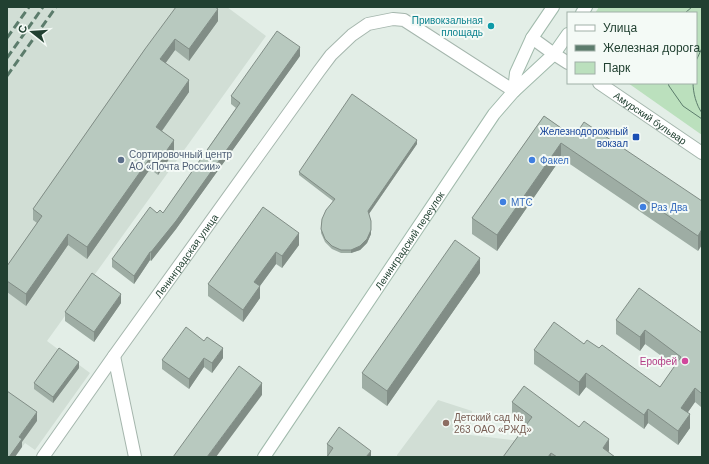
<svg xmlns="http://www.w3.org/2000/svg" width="709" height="464" font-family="Arial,sans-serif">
  <rect width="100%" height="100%" fill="#e3eee7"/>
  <!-- built -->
  <path fill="#d1ded5" d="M7,7h220l39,29 -219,305 43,32 -55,77 -10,-7 -10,14h-8z
    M438,400l34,11 -2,24 51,6 -12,16h-112v-2z"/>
  <!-- green -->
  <path fill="#bbe0bd" d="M599,7h103v128l-74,-52h68v-70h-101z"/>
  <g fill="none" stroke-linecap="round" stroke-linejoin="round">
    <!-- tertiary casing -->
    <g stroke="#a5b6ad" stroke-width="14">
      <g id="tertiary">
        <path d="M532,38l22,16 14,9"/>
        <path id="s1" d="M599,83l103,70"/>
        <path d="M114,356l21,101"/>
        <path id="s2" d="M43,457l71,-101 205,-285 12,-16 21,-20 16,-11 25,-5 11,1 110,71"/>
      </g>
    </g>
    <!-- secondary casing -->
    <g stroke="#a1baac" stroke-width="14">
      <g id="secondary">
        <path d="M582,13l4,-6"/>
        <path d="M514,91l2,-18 16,-35 21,-31"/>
        <path id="s3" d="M264,457l230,-343 20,-23 40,-37 14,-20"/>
      </g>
    </g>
    <!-- tertiary -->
    <use href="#tertiary" stroke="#fff" stroke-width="12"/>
    <!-- secondary -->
    <use href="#secondary" stroke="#fff" stroke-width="12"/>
    <!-- tram -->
    <path stroke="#5c7c6c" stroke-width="1" d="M685,13l7,-6
      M696,61l6,-13
      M668,83l1,3 14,20 19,13
      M693,83c0,9 3,22 9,30"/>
    <!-- rail -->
    <path stroke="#5c7c6c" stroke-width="3" stroke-dasharray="8 4" stroke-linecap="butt" d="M7,38l22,-31
      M7,58l36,-51
      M7,76l49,-69"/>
  </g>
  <!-- wall -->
  <path fill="#9eada4" d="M218,21l-29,40 -14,-11 -10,13 24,29 -27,39 12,21 -16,23 -8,-6 -63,90 -19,-14 -42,61 -19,-14v-26l30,-43 -4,-3v-11l112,-160z
    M300,56l-124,173 -25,32 -1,-1 -16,24 -22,-17v-8l45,-46h6l73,-105 -5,-4v-8z
    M544,116l30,21 128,64 -4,50 -137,-93 -64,93 -25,-17v-16z
    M417,144l-48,70 2,7v13l-4,9 -7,7 -9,3h-10l-9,-4 -7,-7 -4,-9 1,-14 11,-18 -34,-26v-3z
    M263,207l36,38 -17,23 -6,-4 -16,22v12l-17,24 -35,-26v-12z
    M480,273l-93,133 -25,-18v-15z
    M121,303l-27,39 -29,-21v-9z
    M616,320l86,13 -1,74 -6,-5 -7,10 2,16 -12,17 -30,-22 -4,6 -58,-42 -7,9 -45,-32v-14l50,-6 15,4 61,39 15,-21 -30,-22 -5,7 -24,-17z
    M223,358l-11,15 -8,-6 -15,22 -27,-20v-9z
    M79,368l-26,35 -19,-14v-6z
    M512,402l97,49 -1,1 7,5h-112l24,-33 -15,-10z
    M327,444l44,13h-44z"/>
  <!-- shaded-wall -->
  <path fill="#818d86" d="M218,9v12l-29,40v-12z
    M175,39v11l-15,21v-12z
    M300,47v9l-124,173 -25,32v-9z
    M189,80v12l-33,47v-12z
    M174,140v12l-16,23v-12z
    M417,140v4l-49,71v-4z
    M561,143v15l-64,93v-16z
    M150,158v11l-63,90v-12z
    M702,229v16l-4,6v-15z
    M371,230v4l-4,9 -7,7 -9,3v-3z
    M299,233v12l-17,23v-12z
    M68,234v11l-42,61v-12z
    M150,252v8l-16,24v-8z
    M276,252v12l-22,30v-12z
    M480,258v15l-93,133v-15z
    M260,286v12l-17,24v-12z
    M121,294v9l-27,39v-10z
    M645,330v14l-5,7v-14z
    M223,348v10l-11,15v-10z
    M204,358v9l-15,22v-10z
    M79,362v6l-26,35v-6z
    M586,373v14l-7,9v-14z
    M262,383v12l-46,62h-9z
    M695,388v14l-14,20v-14z
    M702,391v14l-1,2v-14z
    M648,409v14l-4,6v-14z
    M37,412v9l-15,21v5l-7,10h-6l10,-20z
    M690,414v14l-12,17v-14z
    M609,439v12l-5,6 -1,-9z
    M371,451v6h-5z
    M551,453v4h-3z"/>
  <!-- building -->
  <path fill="#b8c9bf" stroke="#818d86" d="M176,7h39l3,2 -29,40 -14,-10 -15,20 29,21 -33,47 18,13 -16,23 -8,-5 -63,89 -19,-13 -42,60 -19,-13v-15l35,-50 -9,-7 112,-160z
    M277,31l23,16 -124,174 -25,31h-1l-16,24 -22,-17 38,-52 7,6 3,-3 3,3 77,-110 -9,-7z
    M352,94l65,46 -49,71 3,10v9l-4,9 -7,7 -9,4h-10l-9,-4 -7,-7 -4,-10 1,-10 4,-9 9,-11 -36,-27z
    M544,116l30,21 10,-15 118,79v28l-4,7 -137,-93 -64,92 -25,-17z
    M263,207l36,26 -17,23 -6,-4 -22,30 6,4 -17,24 -35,-26z
    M455,240l25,18 -93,133 -25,-18z
    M92,273l29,21 -27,38 -29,-20z
    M639,288l63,45v58l-1,2 -6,-5 -14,20 9,6 -12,17 -30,-22 -4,6 -58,-42 -7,9 -45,-32 20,-28 30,22 3,-4 12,8 3,-3 58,42 21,-30 -36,-27 -5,7 -24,-17z
    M186,327l18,14 3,-4 16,11 -11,15 -8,-5 -15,21 -27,-19z
    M59,348l20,14 -26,35 -19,-14z
    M239,366l23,17 -55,74h-34z
    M524,386l55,41 5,-6 25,18 -6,9 12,9h-58l-6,-4 -3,4h-45l29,-40 -20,-15z
    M7,391l30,21 -18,25 3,2 -13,18h-2z
    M339,427l32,24 -5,6h-39l6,-9 -6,-4z"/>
  <!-- markers -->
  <circle fill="#0f9aa8" stroke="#f4faf6" stroke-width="1.5" cx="491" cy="26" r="4"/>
  <rect fill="#1a4fb4" stroke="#f4faf6" stroke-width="1.5" x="632" y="133" width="8" height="8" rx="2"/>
  <circle fill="#5c6f8a" stroke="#f4faf6" stroke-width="1.5" cx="121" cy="160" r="4"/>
  <g fill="#3f7fe0" stroke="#f4faf6" stroke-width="1.5">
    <circle cx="532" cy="160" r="4"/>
    <circle cx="503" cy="202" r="4"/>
    <circle cx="643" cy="207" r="4"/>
  </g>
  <circle fill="#d1479c" stroke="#f4faf6" stroke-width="1.5" cx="685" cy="361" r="4"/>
  <circle fill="#8d6e63" stroke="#f4faf6" stroke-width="1.5" cx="446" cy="423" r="4"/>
  <g text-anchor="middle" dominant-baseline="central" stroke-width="4" stroke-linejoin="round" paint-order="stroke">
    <!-- culture labels -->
    <g font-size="10" fill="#0d838f" stroke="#f4faf6" text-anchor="end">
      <text x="483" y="20">Привокзальная<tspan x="483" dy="12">площадь</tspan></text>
    </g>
    <!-- street labels -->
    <g font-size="10" fill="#214031" stroke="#f4faf6">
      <text stroke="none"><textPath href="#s1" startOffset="62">Амурский бульвар</textPath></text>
      <text stroke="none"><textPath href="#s3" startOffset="261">Ленинградский переулок</textPath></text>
      <text stroke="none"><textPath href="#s2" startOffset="247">Ленинградская улица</textPath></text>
    </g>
    <!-- transit labels -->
    <g font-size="10" fill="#164399" stroke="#f4faf6" text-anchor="end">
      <text x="628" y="131">Железнодорожный<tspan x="628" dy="12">вокзал</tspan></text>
    </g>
    <!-- service labels -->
    <g font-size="10" fill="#4e5e75" stroke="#f4faf6" text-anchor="start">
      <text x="129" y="154">Сортировочный центр<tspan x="129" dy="12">АО «Почта России»</tspan></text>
    </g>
    <!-- shop labels -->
    <g font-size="10" fill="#366cbe" stroke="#f4faf6" text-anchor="start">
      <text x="540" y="160">Факел</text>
      <text x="511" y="202">МТС</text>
      <text x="651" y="207">Раз Два</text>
    </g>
    <!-- hotel labels -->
    <g font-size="10" fill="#b23c85" stroke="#f4faf6" text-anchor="end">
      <text x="677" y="361">Ерофей</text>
    </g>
    <!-- education labels -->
    <g font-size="10" fill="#785e54" stroke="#f4faf6" text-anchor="start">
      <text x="454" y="417">Детский сад №<tspan x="454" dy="12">263 ОАО «РЖД»</tspan></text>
    </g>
  </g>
  <!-- border -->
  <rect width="709" height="464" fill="none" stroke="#214031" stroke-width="16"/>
  <!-- legend -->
  <rect x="567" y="12" width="130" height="72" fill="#f4faf6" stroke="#a0b0a7"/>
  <rect x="575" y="25" width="20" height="6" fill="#ffffff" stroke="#a0b0a7"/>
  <text x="603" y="32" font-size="12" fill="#214031">Улица</text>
  <rect x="575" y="45" width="20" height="6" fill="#5c7c6c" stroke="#a0b0a7"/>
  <text x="603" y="52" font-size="12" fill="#214031">Железная дорога</text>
  <rect x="575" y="62" width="20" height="12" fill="#bbe0bd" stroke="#a0b0a7"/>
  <text x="603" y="72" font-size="12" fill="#214031">Парк</text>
  <!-- north arrow -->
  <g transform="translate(32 32) rotate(287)" stroke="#f4faf6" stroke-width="3" paint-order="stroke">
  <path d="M0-3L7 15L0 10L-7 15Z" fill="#214031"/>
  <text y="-6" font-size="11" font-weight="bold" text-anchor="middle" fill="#214031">С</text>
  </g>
</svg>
